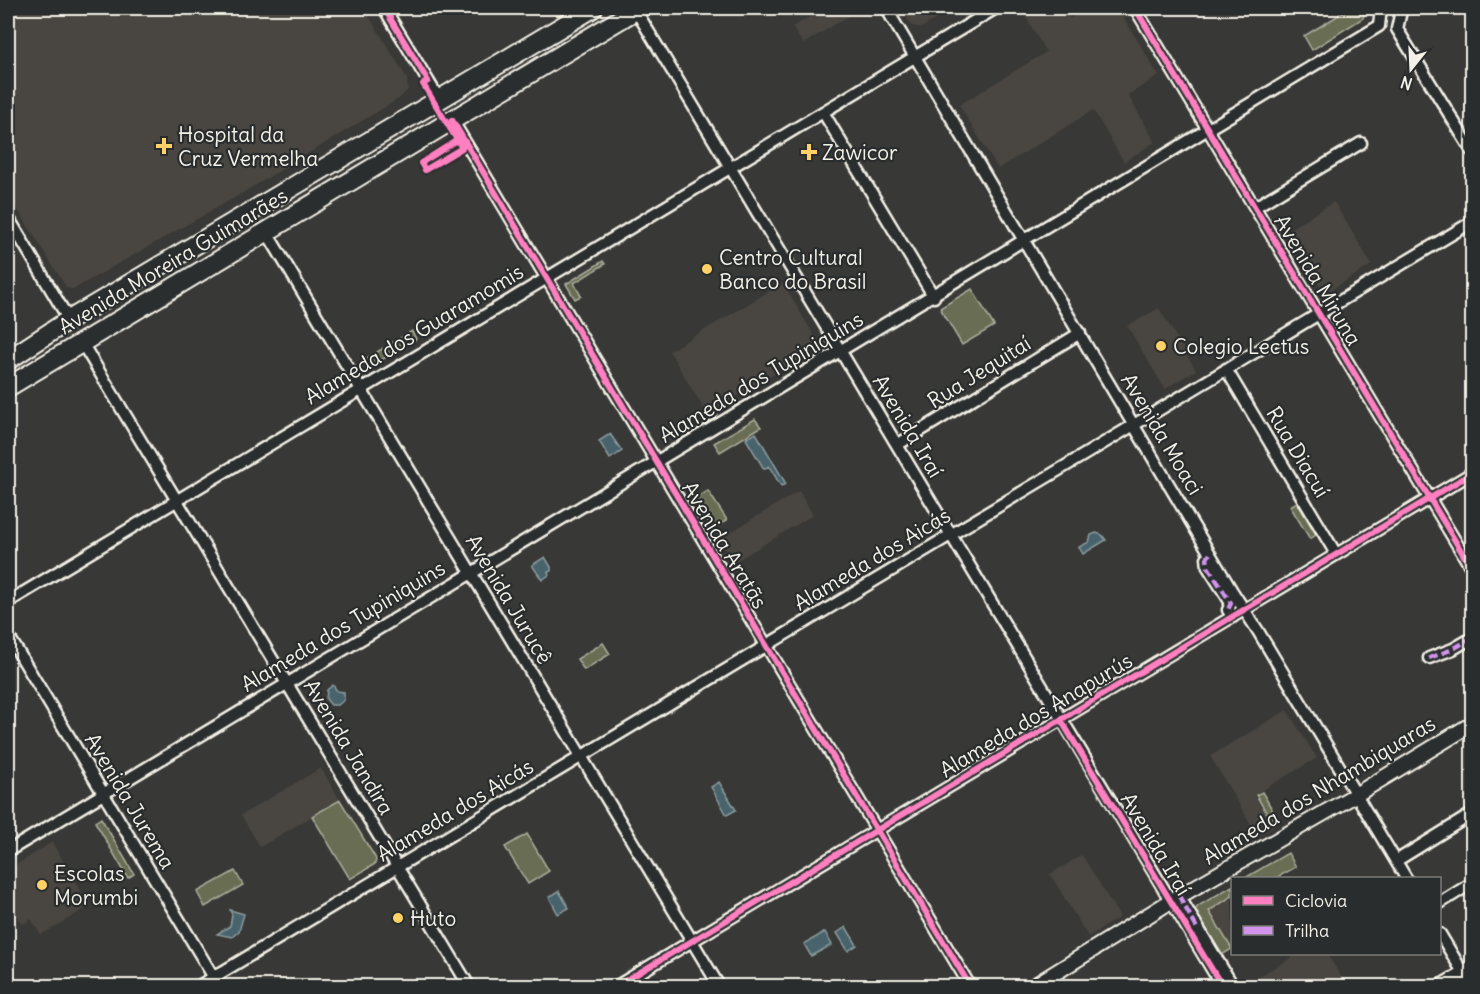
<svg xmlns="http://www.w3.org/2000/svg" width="1480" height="994" viewBox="0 0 1480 994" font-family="Delius,sans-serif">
<rect width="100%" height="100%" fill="#383836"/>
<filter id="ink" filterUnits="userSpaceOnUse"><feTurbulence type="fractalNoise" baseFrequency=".0167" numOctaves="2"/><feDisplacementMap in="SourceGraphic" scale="12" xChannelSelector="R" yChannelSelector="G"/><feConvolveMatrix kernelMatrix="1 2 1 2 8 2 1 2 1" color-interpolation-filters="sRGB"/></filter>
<g filter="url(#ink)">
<path fill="#494540" d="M8,8H364L407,78L408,90L400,98L241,194L74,289H70L66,287L8,194Z
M825,8H862L803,44L792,27Z
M901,8H955L921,28L912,26Z
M1023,8H1063L1070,18L1087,8H1118L1159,76L1128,95L1155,142L1124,162L1093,110L998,169L959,105L1046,52L1021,9Z
M1334,202L1372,265L1329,291L1321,288L1286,231Z
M783,283L818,342L815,350L707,414L669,351Z
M1159,308L1196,370L1165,389L1127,326Z
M799,491L813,515L733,563L719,539Z
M1287,710L1317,758L1254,795L1273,827L1258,836L1210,756Z
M321,768L340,800L260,847L241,815Z
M52,842L90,906L41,935L31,919L22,925L8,900V870Z
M1082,855L1120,917L1088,937L1050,874Z
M1232,886V948L1220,956L1195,910L1198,906Z
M1298,954H1334L1329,957L1347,986H1242Z"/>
<path fill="#676d53" stroke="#aeaf9e" stroke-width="1.5" d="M1348,8H1356L1358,9L1366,8L1363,18L1312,50L1304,36L1349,9Z
M603,261L605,264L574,283L581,296L575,299L566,284Z
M972,289L994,326L962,345L940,308Z
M412,331L416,339L370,367L366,366L362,361Z
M755,419L761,427L720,452L714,443Z
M708,491L727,520L713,529L695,499Z
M1297,502L1316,535L1310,539L1290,506Z
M603,643L610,654L584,670L577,659Z
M1262,792L1279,821L1273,824L1256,795Z
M340,800L376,859L375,864L350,879L312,816Z
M101,818L134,874L128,878L95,822Z
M527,834L549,871L528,884L505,847Z
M1288,853L1296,867L1276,878H1245Z
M235,871L243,885L205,907L197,892Z
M1232,886V896L1209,911L1232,949L1220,956L1196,915L1195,910L1198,906Z"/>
<path fill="#48646c" stroke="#8d9c9e" stroke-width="1.5" d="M756,433L786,484L781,486L769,466L764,469L746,439Z
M610,434L622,451L610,459L599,441Z
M1096,533L1102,535L1106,540L1083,554L1079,547L1089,542L1091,535Z
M545,557L551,567V571L548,572L549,575L542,580L532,565Z
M333,685L337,691L344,692V700L338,705H331L326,699L327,690Z
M719,782L736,810L727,815L711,787Z
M559,891L569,908L558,914L549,897Z
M230,910L244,914L239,931L232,937L217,934L230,926L232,915Z
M846,927L857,945L848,951L837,933Z
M825,932L832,945L811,956L804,944Z"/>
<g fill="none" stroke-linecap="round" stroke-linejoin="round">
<g stroke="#f4f1e8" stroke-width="15">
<path id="minor" d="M384,8L439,99
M886,8L1232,591L1258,631L1406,878
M1135,8L1472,569
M635,9L1222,986
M1401,11L1397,29L1472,151
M1379,26L1381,8
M823,112L934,297
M452,120L970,986
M1255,207L1361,143
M8,217L69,320
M266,231L719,986
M82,343L469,986
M1226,369L1336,554
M897,445L1080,333
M1210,554L1207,558L1208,567L1231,603L1228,610L1233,617
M8,602L996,8
M8,635L219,986
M1429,658L1453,649L1472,638
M8,851C465,576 924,304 1379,26
M1396,861L1472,814
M1179,896L1233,986
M1440,903L1472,883
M1440,934L1471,986
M199,986L1472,222
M617,986L1472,473"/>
</g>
<g stroke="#f4f1e8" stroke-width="18">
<path id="tertiary" d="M1034,986L1171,901L1357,794L1472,724"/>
</g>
<g stroke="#f4f1e8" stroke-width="21">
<path id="secondary" d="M1445,986L1472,970"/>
</g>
<g stroke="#f4f1e8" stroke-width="22">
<path id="trunk" d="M8,360L69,320L593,8
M8,387L639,8"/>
</g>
<use href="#minor" stroke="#2a2d2e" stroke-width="10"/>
<use href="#tertiary" stroke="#2a2d2e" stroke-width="14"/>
<use href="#secondary" stroke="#2a2d2e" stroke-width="16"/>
<use href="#trunk" stroke="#2a2d2e" stroke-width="18"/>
<path stroke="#d193ec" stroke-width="4.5" stroke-dasharray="9 4.5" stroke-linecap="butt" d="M1210,554L1207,558L1208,567L1231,603L1228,610L1233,617
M1429,658L1453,649L1472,638
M1179,896L1198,930"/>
<g stroke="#2a2d2e" stroke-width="10">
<path id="cycleway" d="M384,8L428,81L423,84L462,148L425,170L421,163L462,137
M1135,8L1472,569
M452,120L970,986
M1061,720L1222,986
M617,986L1472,473"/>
</g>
<use href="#cycleway" stroke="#ff80c0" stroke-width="6"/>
</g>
</g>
<g fill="#ffd166" stroke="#2a2d2e" stroke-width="2">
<path d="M161 137h6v6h6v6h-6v6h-6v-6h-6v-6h6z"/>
<path d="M806 143h6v6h6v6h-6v6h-6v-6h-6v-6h6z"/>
<circle cx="707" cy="269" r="6"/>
<circle cx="1161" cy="346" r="6"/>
<circle cx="42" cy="885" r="6"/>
<circle cx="398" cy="918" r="6"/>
</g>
<g text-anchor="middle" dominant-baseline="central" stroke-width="4.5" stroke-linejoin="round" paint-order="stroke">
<g font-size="21" fill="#f4f1e8" stroke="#2a2d2e" text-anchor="start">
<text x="178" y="134">Hospital da<tspan x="178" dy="24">Cruz Vermelha</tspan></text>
<text x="822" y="152">Zawicor</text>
<text x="719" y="257">Centro Cultural<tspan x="719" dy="24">Banco do Brasil</tspan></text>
<text x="1173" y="346">Colegio Lectus</text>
<text x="54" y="873">Escolas<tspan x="54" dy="24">Morumbi</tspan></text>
<text x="410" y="918">Huto</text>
</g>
<g font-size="21" fill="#f4f1e8" stroke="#2a2d2e">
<text transform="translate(173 261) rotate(-31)">Avenida Moreira Guimarães</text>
<text transform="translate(1318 280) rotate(59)">Avenida Miruna</text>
<text transform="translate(414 334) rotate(-31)">Alameda dos Guaramomis</text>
<text transform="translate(979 372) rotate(-32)">Rua Jequitaí</text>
<text transform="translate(761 377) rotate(-31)">Alameda dos Tupiniquins</text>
<text transform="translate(908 426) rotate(59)">Avenida Iraí</text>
<text transform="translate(1162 434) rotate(59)">Avenida Moaci</text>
<text transform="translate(1298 452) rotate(59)">Rua Diacuí</text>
<text transform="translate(725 545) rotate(59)">Avenida Aratãs</text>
<text transform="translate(872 559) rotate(-31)">Alameda dos Aicás</text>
<text transform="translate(509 599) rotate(59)">Avenida Jurucê</text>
<text transform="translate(343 626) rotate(-31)">Alameda dos Tupiniquins</text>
<text transform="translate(1036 715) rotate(-31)">Alameda dos Anapurús</text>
<text transform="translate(349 747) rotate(59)">Avenida Jandira</text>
<text transform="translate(1319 790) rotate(-31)">Alameda dos Nhambiquaras</text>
<text transform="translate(130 801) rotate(59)">Avenida Jurema</text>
<text transform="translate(455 810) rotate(-31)">Alameda dos Aicás</text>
<text transform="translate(1156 844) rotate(59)">Avenida Iraí</text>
</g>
</g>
<rect width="1480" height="994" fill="none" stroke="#2a2d2e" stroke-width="30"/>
<rect x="15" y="15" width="1450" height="964" fill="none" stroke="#f4f1e8" stroke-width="2" filter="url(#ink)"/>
<rect x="1231" y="877" width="210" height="78" fill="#2a2d2e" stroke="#7b7b78" stroke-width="1.5"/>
<rect x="1243" y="896" width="30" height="9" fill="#ff80c0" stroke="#7b7b78" stroke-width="1.5"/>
<text x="1285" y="907" font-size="18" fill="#f4f1e8">Ciclovia</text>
<rect x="1243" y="926" width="30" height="9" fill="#d193ec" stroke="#7b7b78" stroke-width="1.5"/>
<text x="1285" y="937" font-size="18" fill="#f4f1e8">Trilha</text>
<g transform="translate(1411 69) rotate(198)" stroke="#2a2d2e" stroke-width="4.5" paint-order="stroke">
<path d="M0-4.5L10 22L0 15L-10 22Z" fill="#f4f1e8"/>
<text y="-9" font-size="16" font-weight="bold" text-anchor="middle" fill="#f4f1e8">N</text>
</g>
</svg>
